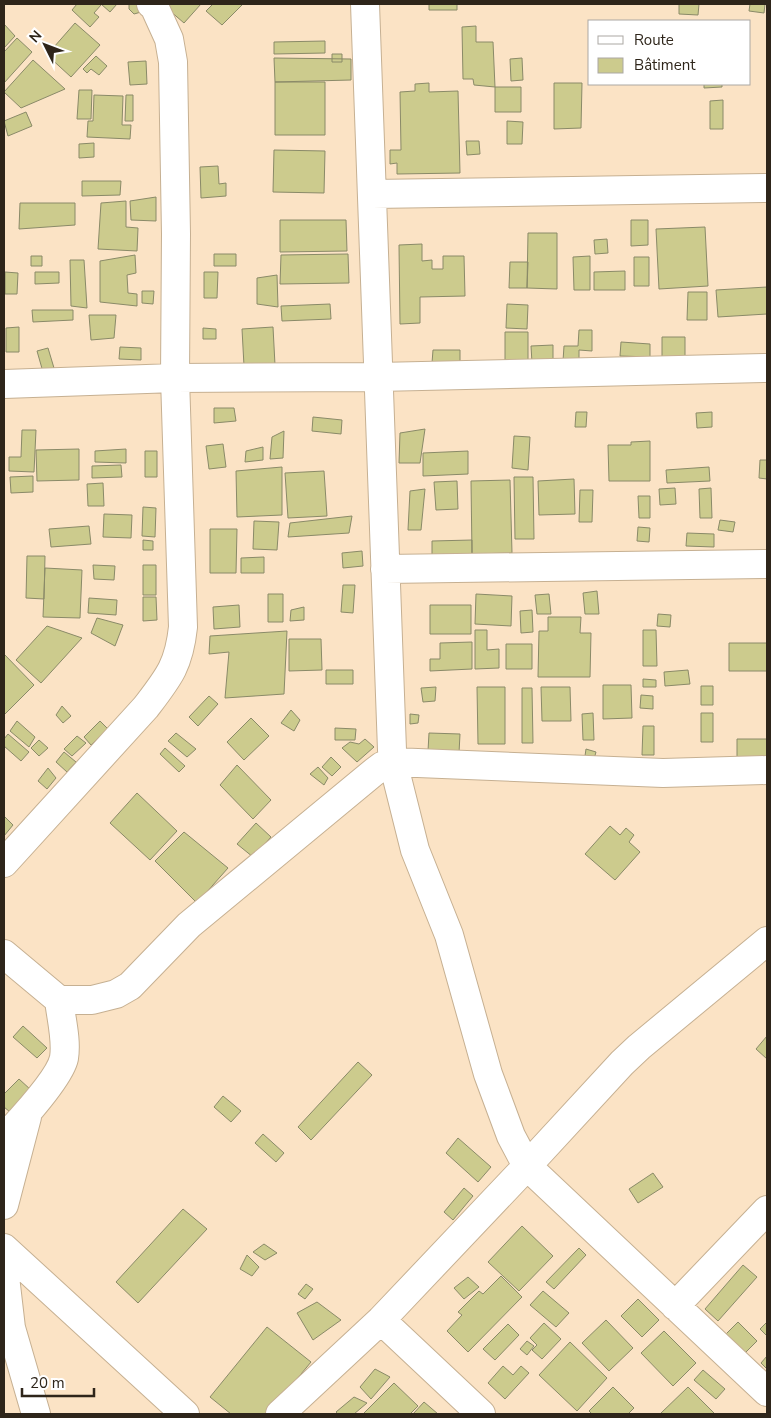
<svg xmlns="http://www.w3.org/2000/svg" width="771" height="1418" viewBox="0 0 771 1418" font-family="'Nunito Sans',sans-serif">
<rect width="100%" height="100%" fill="#fbe3c5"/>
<path fill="#cccb8d" stroke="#8a8a68" d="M77,4H99L101,5L94,13L99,17L90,27L72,10Z
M101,4H117L110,12Z
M129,4H143L141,12L134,14L129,9Z
M162,4H201L184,23Z
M213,4H243L222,25L206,11Z
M429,4H457V10H429Z
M679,4H699L698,15L679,14Z
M750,4H765L764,13L749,11Z
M75,23L100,45L71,77L47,55Z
M4,24L15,36L4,48Z
M476,26V42H493L495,87L474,85L473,79H463L462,27Z
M17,38L32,52L4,83V52Z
M325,41V53L274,54V42Z
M332,54H342V62H332Z
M96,56L107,66L99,75L91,69L87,73L83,69Z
M274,58L351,59V80L275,82Z
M522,58L523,80L511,81L510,59Z
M33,60L65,89L21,108L4,92Z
M146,61L147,84L130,85L128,62Z
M275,82H325V135H275Z
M429,83V92L458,91L460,173L397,174V163L390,164V150H401L400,92L415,91V84Z
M554,83H582L581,128L554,129Z
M704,84H722V87L704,88Z
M495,87H521V112H495Z
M79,90H92L91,119H77Z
M94,95L123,96L122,125H131L130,139L87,137L88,121H93Z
M126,95H133V121H125Z
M723,100V129H710V101Z
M26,112L32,126L8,136L4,121Z
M507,121L523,122L522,144H507Z
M466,141H479L480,154L467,155Z
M94,143V157L79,158V144Z
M274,150L325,151L324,193L273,192Z
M218,166L219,184L226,183V196L201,198L200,167Z
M82,181H121L120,195L82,196Z
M156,197V221L131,220L130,201Z
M126,201V227L138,228L137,251L98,249L101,203Z
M20,203H75V225L19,229Z
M280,220H346L347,251L280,252Z
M631,220H648V245L631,246Z
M705,227L708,286L659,289L656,229Z
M528,233H557V289L527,288Z
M607,239L608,253L595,254L594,240Z
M422,244V261L432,260V269H443V256H464L465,296L420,297V323L400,324L399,245Z
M214,254H236V266H214Z
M348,254L349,283L280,284L281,255Z
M135,255L136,273L127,275L128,293L137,294V306L100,302V261Z
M31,256H42V266H31Z
M590,256V290H574L573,257Z
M634,257H649V286H634Z
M70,260H84L87,308L71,306Z
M510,262H528L527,288H509Z
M625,271V290H594V272Z
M5,272L18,273L17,294H5Z
M35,272H59V283L35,284Z
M204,272H218L217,298H204Z
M277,275L278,307L257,304V278Z
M767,287V314L718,317L716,290Z
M142,291H154L153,304L142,303Z
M688,292H707V320H687Z
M330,304L331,319L282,321L281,306Z
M507,304L528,305L527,329L506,328Z
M32,310H73V320L33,322Z
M89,315H116L114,338L91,340Z
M19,327V352H6V328Z
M273,327L275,365L244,366L242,329Z
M203,328L216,329V339H203Z
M579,330H592V351L579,350V361H563L564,346H578Z
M505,332H528V360H505Z
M662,337H685V358L662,359Z
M621,342L650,344V357L620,356Z
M553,345V362L532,363L531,346Z
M120,347L141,348V360L119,359Z
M48,348L54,368L43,372L37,351Z
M433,350H460V363H432Z
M214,408H234L236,421L214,423Z
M576,412H587L586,427H575Z
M712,412V427L697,428L696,413Z
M313,417L342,420L341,434L312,431Z
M425,429L420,463H399L400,433Z
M22,430H36L34,472L9,471V457H21Z
M284,431L283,458L270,459L272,437Z
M514,436L530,437L528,470L512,468Z
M650,441V481H609L608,445H631V442Z
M223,444L226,467L209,469L206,446Z
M263,447V460L245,462L246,451Z
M79,449V480L37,481L36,450Z
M126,449V463L95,462V451Z
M145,451H157V477H145Z
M468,451V474L423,476V453Z
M760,460H767V479L759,478Z
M121,465L122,477L92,478V466Z
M282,467V515L237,517L236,471Z
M709,467L710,481L667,483L666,470Z
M324,471L327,516L288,518L285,473Z
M33,476V492L11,493L10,477Z
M514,477H533L534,539H515Z
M574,479L575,514L539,515L538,481Z
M510,480L512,553L472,554L471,481Z
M457,481L458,509L436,510L434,482Z
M103,483L104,506H88L87,484Z
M675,488L676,504L660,505L659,489Z
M711,488L712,518H700L699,489Z
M425,489L421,530H408L410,491Z
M580,490H593L592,522H579Z
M638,496H650V518H639Z
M143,507L156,508L155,537L142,536Z
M104,514L132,515L131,538L103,537Z
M352,516L349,533L288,537L290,523Z
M720,520L735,522L733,532L718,530Z
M254,521L279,522L277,550L253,549Z
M89,526L91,544L51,547L49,529Z
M638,527L650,528L649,542L637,541Z
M210,529H237L236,573H210Z
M687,533L714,534V547L686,546Z
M143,540L153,541V550H143Z
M472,540V554L432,555V541Z
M362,551L363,566L343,568L342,553Z
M27,556H45L44,599L26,598Z
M264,557V573H241V558Z
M93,565L115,566L114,580L94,579Z
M143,565H156V595H143Z
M45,568L82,570L80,618L43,617Z
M343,585H355L353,613L341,612Z
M597,591L599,614H585L583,593Z
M268,594H283V622H268Z
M476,594L512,596L511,626L475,624Z
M549,594L551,614H537L535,595Z
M143,597H156L157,620L143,621Z
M89,598L117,600L116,615L88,613Z
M239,605L240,627L214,629L213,607Z
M430,605H471V634H430Z
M304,607V620L290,621L291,610Z
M532,610L533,632L521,633L520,611Z
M658,614L671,615L670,627L657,626Z
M548,617H581L580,633H591L590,677H538L539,631H548Z
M97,618L123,625L115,646L91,633Z
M47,626L82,638L41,683L16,660Z
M475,630H487V650L499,649V668L475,669Z
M643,630H656L657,666H643Z
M287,631L284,694L225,698L229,652L209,654L210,636Z
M289,639H321L322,670L289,671Z
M472,642V669L430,671V659H440V643Z
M729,643H767V671H729Z
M506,644H532V669H506Z
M4,654L34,685L4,715Z
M326,670H353V684H326Z
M688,670L690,684L665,686L664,672Z
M643,679L656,680V687H643Z
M603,685H631L632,718L603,719Z
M701,686H713V705H701Z
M436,687L435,701L423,702L421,688Z
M477,687H505V744H478Z
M541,687H570L571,721H542Z
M522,688H532L533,743H522Z
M641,695L653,696V709L640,708Z
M209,696L218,704L198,726L189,717Z
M62,706L71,716L63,723L56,715Z
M291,710L300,720L294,731L281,723Z
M593,713L594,740H583L582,714Z
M701,713H713V742H701Z
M410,714L419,715L418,723L410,724Z
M251,718L269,736L244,760L227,742Z
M17,721L35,737L29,747L10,731Z
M100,721L108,729L91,745L84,737Z
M643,726H654V755H642Z
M335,728L356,729L355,740H335Z
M176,733L196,749L187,757L168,741Z
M429,733L460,734L459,753L428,751Z
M8,734L29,752L21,761L4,746V739Z
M77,736L86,743L72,756L64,749Z
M365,739L374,747L357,762L342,748L350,742L359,744Z
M737,739H767V759H737Z
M39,740L48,748L39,756L31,748Z
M165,748L185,766L179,772L160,754Z
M586,749L596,752L594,759L585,756Z
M64,752L76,762L67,772L56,762Z
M331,757L341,767L332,776L322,767Z
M237,765L271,800L253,819L220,785Z
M318,767L328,778L324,785L310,774Z
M48,768L56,778L47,789L38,781Z
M137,793L177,831L150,860L110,823Z
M4,816L13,825L4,836Z
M256,823L271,837L253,857L237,844Z
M610,826L620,835L626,828L634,835L629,842L640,852L615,880L585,854Z
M184,832L228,868L197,903L155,861Z
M23,1026L47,1048L37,1058L13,1037Z
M767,1036V1059L756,1049Z
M358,1062L372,1075L311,1140L298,1127Z
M19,1079L31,1090L10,1112L4,1107V1094Z
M223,1096L241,1111L231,1122L214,1107Z
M263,1134L284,1153L276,1162L255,1143Z
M458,1138L491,1167L478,1182L446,1153Z
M653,1173L663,1187L638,1203L629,1189Z
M464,1188L473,1196L453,1220L444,1212Z
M183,1209L207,1229L138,1303L116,1282Z
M522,1226L553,1256L519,1291L488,1262Z
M264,1244L277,1253L265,1260L253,1252Z
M579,1248L586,1255L554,1289L546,1282Z
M247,1255L259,1267L252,1276L240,1269Z
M743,1265L757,1277L718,1321L705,1309Z
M501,1276L522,1297L468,1352L447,1331L462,1315L458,1312L479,1291L483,1294Z
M468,1277L479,1287L464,1299L454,1288Z
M306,1284L313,1289L305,1299L298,1294Z
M543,1291L569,1313L556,1327L530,1305Z
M638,1299L659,1320L642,1337L621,1316Z
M317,1302L341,1320L313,1340L297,1313Z
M606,1320L633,1348L609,1371L582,1343Z
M738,1322L757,1341L745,1353L725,1335Z
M767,1322V1336L760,1329Z
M544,1323L561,1339L542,1359L532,1350L537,1345L530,1338Z
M508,1324L519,1335L495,1360L483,1349Z
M267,1327L311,1362L268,1414H231L210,1397Z
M664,1331L696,1363L673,1386L641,1353Z
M527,1341L534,1346L527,1355L520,1349Z
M570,1342L607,1378L577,1411L539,1375Z
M767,1356V1369L761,1363Z
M503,1366L513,1375L521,1366L529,1373L505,1399L488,1383Z
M375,1369L390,1377L371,1399L360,1387Z
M703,1370L725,1389L716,1399L694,1380Z
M394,1383L418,1406L410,1414H363Z
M613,1387L634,1408L628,1414H592L589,1411Z
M688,1387L715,1414H660Z
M354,1397L367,1403L354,1414H338L336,1412Z
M424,1402L438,1414H413Z"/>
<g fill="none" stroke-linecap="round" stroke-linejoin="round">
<g stroke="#c6b092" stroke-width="30">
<path id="minor" d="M365,4L392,750L393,762L415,850L449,935L488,1074L511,1136L527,1166L767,1392
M372,194L767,188
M4,384L175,378L378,377L767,368
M385,569L767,564
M4,863L146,707C169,677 179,665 183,627L175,378L176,234L173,62L169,39L154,6L151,4
M4,954L59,1000H92L116,994L130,986L189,925L374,772L382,766L393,762L663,773L767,770
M4,1138C19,1122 60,1078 64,1058C67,1040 61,1018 59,1000
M4,1205L27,1117
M4,1248L185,1414
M4,1268L11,1328L36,1414
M675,1306L767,1210
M381,1320L481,1414
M280,1414L381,1320L527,1166L622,1063L639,1047L767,941"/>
</g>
<use href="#minor" stroke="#fff" stroke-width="28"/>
</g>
<rect width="771" height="1418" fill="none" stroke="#2e251a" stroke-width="10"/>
<rect x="588" y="20" width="162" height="65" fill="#ffffff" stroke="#aba8a3"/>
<rect x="598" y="36" width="25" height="8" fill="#ffffff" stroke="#aba8a3"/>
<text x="634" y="45" font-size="15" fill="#2e251a">Route</text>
<rect x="598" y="58" width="25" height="15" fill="#cccb8d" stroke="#aba8a3"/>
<text x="634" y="70" font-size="15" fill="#2e251a">Bâtiment</text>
<g transform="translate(45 45) rotate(312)" stroke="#ffffff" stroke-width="4" paint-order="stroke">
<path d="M0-4L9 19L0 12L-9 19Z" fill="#2e251a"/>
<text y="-8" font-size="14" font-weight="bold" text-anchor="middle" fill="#2e251a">N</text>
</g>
<path d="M22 1388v8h72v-8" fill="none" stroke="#2e251a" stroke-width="2.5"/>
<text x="30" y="1388" font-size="15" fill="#2e251a" stroke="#ffffff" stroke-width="4" paint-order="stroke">20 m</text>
</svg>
